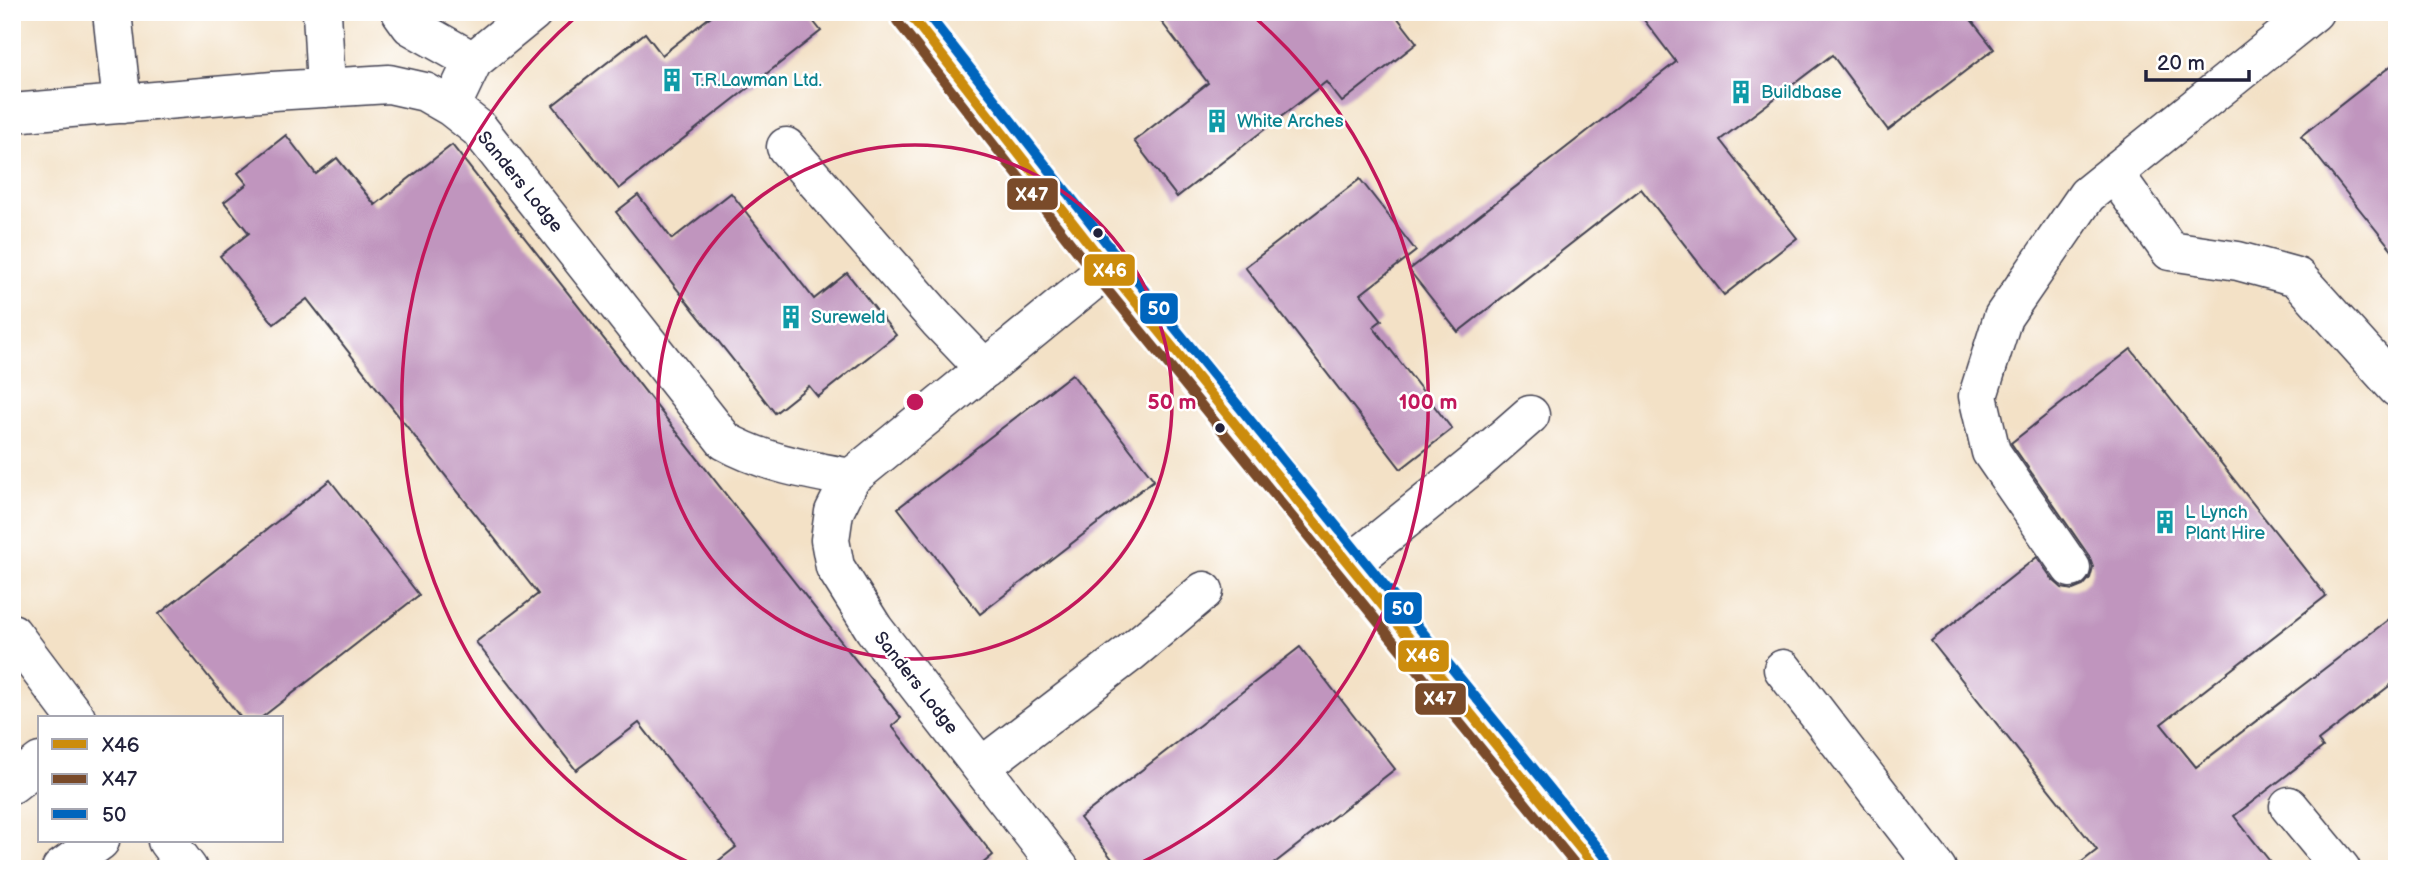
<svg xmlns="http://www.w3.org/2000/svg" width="2409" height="881" viewBox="0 0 2409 881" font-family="'Balsamiq Sans',sans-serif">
<rect width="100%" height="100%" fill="#fff"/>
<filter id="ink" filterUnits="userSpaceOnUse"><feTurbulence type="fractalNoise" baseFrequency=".0143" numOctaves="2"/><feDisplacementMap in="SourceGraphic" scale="14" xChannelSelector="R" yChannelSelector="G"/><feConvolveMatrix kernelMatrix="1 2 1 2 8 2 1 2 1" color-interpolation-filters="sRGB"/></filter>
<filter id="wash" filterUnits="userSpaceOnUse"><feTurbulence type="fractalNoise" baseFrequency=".00686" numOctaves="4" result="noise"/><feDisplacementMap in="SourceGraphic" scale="28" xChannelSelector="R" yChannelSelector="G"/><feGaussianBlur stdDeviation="1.57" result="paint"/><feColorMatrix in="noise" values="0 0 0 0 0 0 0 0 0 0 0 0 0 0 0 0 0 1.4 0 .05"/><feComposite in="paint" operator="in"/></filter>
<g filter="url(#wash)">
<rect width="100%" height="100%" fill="#f3e1c6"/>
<g id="blocks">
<path fill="#c095be" d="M716,12H806L821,31L619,189L553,105L645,33L662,55Z
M1154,12H1393L1417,43L1342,102L1326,82L1177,197L1134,141L1208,83Z
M1638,12H1965L1994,49L1888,130L1832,55L1720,140L1797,238L1724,295L1641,189L1458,332L1409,270L1676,62Z
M2397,61V256L2301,136Z
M286,135L316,174L337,158L375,205L452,145L901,718L892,726L993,855L976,869H708L736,847L639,723L576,770L476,642L538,594L307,299L274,324L220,256L249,233L224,202L247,184L238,173Z
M1360,179L1416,251L1361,294L1382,320L1373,327L1452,429L1401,469L1245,267Z
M731,193L814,299L847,273L896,335L818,397L809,386L775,413L616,212L638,195L672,239Z
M2131,349L2326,596L2161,724L2196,767L2397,613V680L2318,741L2323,747L2234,816L2276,869H2073L2097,850L1931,641L2037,557L2053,580L2062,588L2073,590L2083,586L2090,578L2093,567L2089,556L2011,443Z
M1072,374L1154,480L980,614L898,508Z
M330,480L419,595L261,718H241L159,614Z
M1300,647L1395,769L1267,869H1120L1080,818Z"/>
</g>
</g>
<g filter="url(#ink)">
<use href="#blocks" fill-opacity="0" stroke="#413f50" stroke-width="2"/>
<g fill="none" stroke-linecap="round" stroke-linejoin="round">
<g stroke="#413f50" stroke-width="41">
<path id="minor" d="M112,12L122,104
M322,12L326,88
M401,12L411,26L473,61
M451,107L473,61L533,12
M12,113L273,91L389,84L425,92L451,107L479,129L725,441C764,463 808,470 851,478
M786,147L938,320L985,369
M2114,173L2170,251L2238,261L2297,277L2397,388
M1349,565L1473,465L1530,415
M2071,568L1991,452L1978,396L2003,317L2087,195L2314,12
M12,633L76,718
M1783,669L1937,869
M981,767L1130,653L1204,591
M12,784L40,762
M2289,806L2341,869
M167,841L188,869
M61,869L100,841
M1060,869L874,629L835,567L830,540L834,512L851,478L1108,268"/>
</g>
<g stroke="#413f50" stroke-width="41">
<path id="major" d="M908,12L1108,268L1597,869"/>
</g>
<use href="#minor" stroke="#fff" stroke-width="38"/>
<use href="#major" stroke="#ffbb71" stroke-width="38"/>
<g stroke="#fff" stroke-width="16">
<path id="bus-1" d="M908,12L1108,268L1597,869"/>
</g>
<g stroke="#fff" stroke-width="16">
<path id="bus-2" d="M897,21L1097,277L1579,869"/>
</g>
<g stroke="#fff" stroke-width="16">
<path id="bus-3" d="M926,12L1119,259L1608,860"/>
</g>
<use href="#bus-1" stroke="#cc8c0c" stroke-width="10"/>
<use href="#bus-2" stroke="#7a4b2a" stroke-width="10"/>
<use href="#bus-3" stroke="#0065bd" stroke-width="10"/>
</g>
</g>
<g fill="none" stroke="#c2185b" stroke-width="3.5">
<circle cx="915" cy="402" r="257"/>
<path d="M698 867A513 513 0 0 1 578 15M1252 15A513 513 0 0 1 1132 867"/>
</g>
<defs>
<g id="building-bare" transform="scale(1.89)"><path d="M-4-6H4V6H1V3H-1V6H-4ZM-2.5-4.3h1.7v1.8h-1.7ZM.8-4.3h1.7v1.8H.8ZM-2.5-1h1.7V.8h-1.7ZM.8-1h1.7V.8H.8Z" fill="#0f9aa8" stroke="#fff" stroke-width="2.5" paint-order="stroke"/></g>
</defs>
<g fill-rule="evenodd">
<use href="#building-bare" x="672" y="80"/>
<use href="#building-bare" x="1741" y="92"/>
<use href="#building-bare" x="1217" y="121"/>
<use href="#building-bare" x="791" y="317"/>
<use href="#building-bare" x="2165" y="522"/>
</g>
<g fill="#22223b" stroke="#fff" stroke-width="2.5">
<circle cx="1098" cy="233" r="6"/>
<circle cx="1220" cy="428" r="6"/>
</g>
<g text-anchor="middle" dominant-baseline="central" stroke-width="5" stroke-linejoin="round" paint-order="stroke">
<g font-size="18" fill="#0d838f" stroke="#fff" text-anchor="start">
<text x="692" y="80">T.R.Lawman Ltd.</text>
<text x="1761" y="92">Buildbase</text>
<text x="1237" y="121">White Arches</text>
<text x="811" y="317">Sureweld</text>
<text x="2185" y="512">L Lynch<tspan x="2185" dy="21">Plant Hire</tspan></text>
</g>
<g font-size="18" fill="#22223b" stroke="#fff">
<text transform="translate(520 182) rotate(51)">Sanders Lodge</text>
<text transform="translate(916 683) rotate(52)">Sanders Lodge</text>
</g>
</g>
<circle cx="915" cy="402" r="10" fill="#c2185b" stroke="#fff" stroke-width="3.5"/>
<g font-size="21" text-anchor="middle" font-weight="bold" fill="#c2185b" stroke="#fff" stroke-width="5" stroke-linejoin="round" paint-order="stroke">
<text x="1172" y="409">50 m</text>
<text x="1428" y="409">100 m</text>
</g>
<g stroke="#fff" stroke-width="2.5">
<rect x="1006" y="177" width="53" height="34" rx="7" fill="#7a4b2a"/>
<rect x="1083" y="253" width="53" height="34" rx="7" fill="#cc8c0c"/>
<rect x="1139" y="292" width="40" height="33" rx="7" fill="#0065bd"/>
<rect x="1383" y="591" width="40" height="34" rx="7" fill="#0065bd"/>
<rect x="1397" y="639" width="53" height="34" rx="7" fill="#cc8c0c"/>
<rect x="1414" y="682" width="53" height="34" rx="7" fill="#7a4b2a"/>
</g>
<g font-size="19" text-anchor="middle" font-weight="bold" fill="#fff">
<text x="1032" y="201">X47</text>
<text x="1110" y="277">X46</text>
<text x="1159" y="315">50</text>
<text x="1403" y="615">50</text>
<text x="1423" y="662">X46</text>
<text x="1440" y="705">X47</text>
</g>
<rect width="2409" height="881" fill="none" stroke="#fff" stroke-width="42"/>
<rect x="38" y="716" width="245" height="126" fill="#ffffff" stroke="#a7a7b1" stroke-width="2"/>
<rect x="52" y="739" width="35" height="10" fill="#cc8c0c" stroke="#a7a7b1" stroke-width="2"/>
<text x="102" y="752" font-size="21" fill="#22223b">X46</text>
<rect x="52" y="774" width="35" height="10" fill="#7a4b2a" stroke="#a7a7b1" stroke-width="2"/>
<text x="102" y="786" font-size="21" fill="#22223b">X47</text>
<rect x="52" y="809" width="35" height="10" fill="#0065bd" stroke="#a7a7b1" stroke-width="2"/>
<text x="102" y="822" font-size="21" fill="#22223b">50</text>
<path d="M2146 70v10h103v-10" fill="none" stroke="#22223b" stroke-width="3.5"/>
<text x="2157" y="70" font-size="21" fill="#22223b" stroke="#ffffff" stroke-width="5" paint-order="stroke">20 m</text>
</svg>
